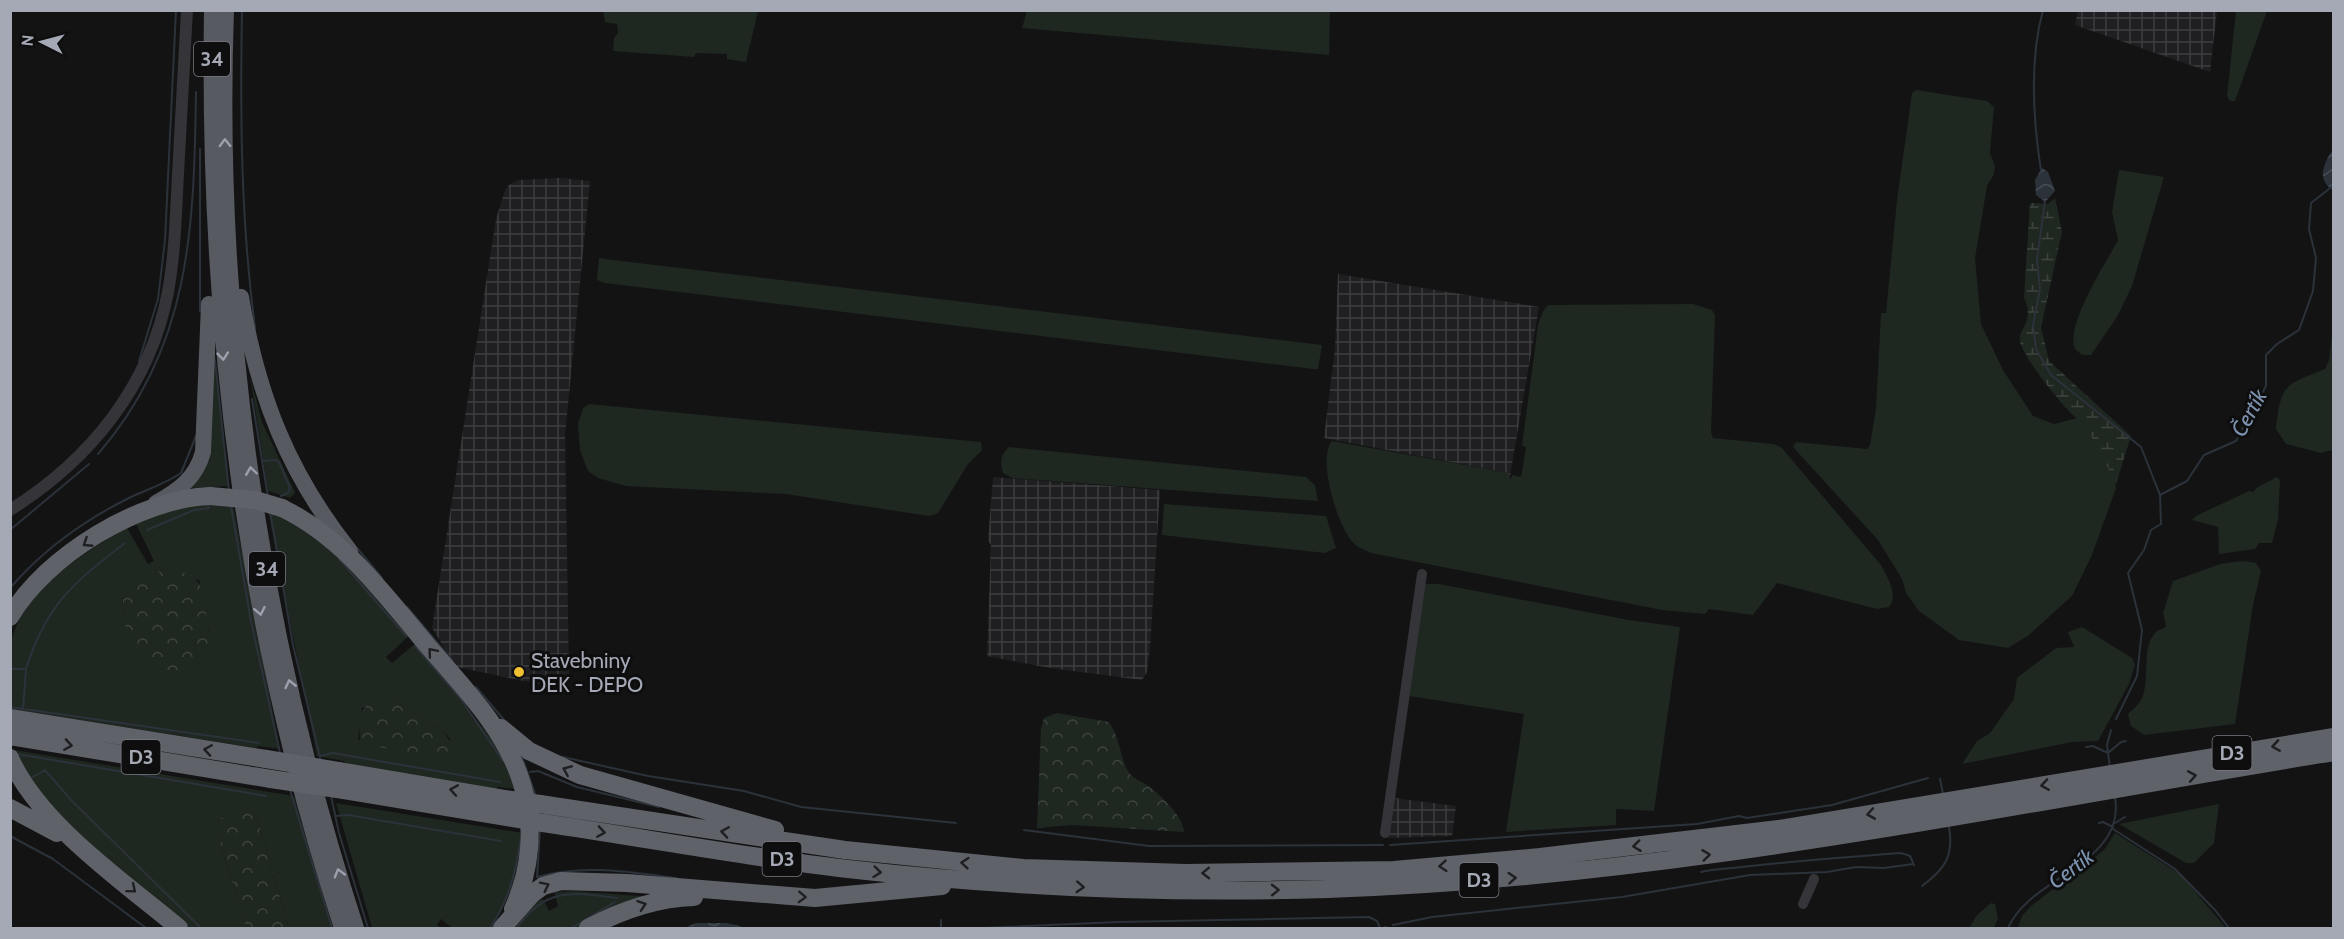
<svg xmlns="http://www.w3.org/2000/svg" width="2344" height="939" viewBox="0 0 2344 939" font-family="Cabin,sans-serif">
<defs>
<pattern id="industrial-grid" width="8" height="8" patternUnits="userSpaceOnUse" patternTransform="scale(1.5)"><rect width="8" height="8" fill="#1f1f21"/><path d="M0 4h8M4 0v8" fill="none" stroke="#3d3d3f"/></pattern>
<pattern id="forest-crowns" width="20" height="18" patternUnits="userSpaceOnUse" patternTransform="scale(1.5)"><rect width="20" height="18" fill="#1f2721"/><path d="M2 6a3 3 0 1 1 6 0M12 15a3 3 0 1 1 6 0" fill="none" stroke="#3d443f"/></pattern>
<pattern id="wetland-marsh" width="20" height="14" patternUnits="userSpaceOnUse" patternTransform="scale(1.5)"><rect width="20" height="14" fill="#1f2721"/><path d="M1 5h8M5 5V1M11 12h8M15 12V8" fill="none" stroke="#3d443f"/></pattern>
<pattern id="water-waves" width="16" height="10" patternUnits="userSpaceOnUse" patternTransform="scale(1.5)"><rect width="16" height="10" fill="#2b323a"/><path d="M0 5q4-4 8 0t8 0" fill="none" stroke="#474d54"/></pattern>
</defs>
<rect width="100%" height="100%" fill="#131314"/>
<path fill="url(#industrial-grid)" d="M2078,10L2217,11L2210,72L2075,25Z
M560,178L590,181L565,435L569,674L558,688L456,667L432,628L496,219L505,190L509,185L518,180Z
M1338,274L1539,307L1510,476L1504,472L1324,438L1335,348Z
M993,477L1160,490L1150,648L1147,672L1142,680L1050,668L987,656L991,545L988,541Z
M1394,798L1456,806L1452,836L1388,838Z"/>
<path fill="#1f2721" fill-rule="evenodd" d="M603,11V10L758,11L746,62L727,59V54L696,53L694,57L613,51L614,38L618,33L617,24L605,22Z
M1027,11H1330L1329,55L1022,28Z
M2236,11H2267L2235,101H2230L2227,96Z
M1916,90L1987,101L1994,107L1990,153L1995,166L1994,174L1987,186L1975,258L1981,324L2003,370L2033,416L2054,424L2078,418L2086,422L2114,474L2116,488L2092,555L2072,596L2029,635L2008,648L1959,640L1919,611L1906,593L1902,579L1878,540L1793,447L1796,442L1867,449L1870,445L1876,409L1881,313H1886L1897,200L1912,93Z
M2119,170L2164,177L2132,286L2117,317L2091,355H2082L2075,349C2065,325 2106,263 2118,240L2112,212Z
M599,258L613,260L1322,345L1318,369H1313L605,283L597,280Z
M1693,304L1712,310L1715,315L1711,432L1713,438L1773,444L1781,447L1881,565C1887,577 1899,595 1889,607L1877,609L1777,583L1753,615L1709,609L1705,614L1662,610L1371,553C1363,549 1356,547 1351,540C1337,524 1317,458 1332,441L1504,472L1508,473L1511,479L1512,475L1521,477L1526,447L1522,446L1538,325L1543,311L1548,305Z
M2333,328V450L2321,453L2286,444L2276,429C2281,382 2286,385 2325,369L2329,360Z
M214,344L229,486L192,488Z
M250,375L262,422L294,490L295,493L290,498L268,491Z
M589,404L981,442L982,450L968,464L938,513L929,516L786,494L626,486L598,478L588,471L580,450L578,424L583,408Z
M1009,447L1306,477L1315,485L1318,501L1012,478L1003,473C1000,462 1000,455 1009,447Z
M2277,477L2280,480L2278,519L2272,543H2259L2255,549L2219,554L2218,527L2192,520L2196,516L2249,491L2253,492L2258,487Z
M232,500L280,749L258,746L256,748L11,709C11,688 6,663 11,643C23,590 83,553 127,528L148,564L154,561L136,524L162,508ZM163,569L199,580L209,633L130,646L122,601L124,597Z
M1164,504L1326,516L1336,548L1325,553L1162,535Z
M268,510C329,528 370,589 410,635L386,657L392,663L417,642L496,745L516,789L498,787L496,790L346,765L344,761L317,756ZM393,700L443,731L451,740H358L362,708Z
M2243,561L2256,563L2261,571L2253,605L2235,724L2144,735L2131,726L2128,714C2134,708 2141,703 2143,695C2150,677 2141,649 2155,633C2158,629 2163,630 2166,626L2163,613L2173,581L2220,564Z
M1425,584H1439L1629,620L1680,627L1654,811L1616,809V825L1506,832L1524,714L1409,696Z
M2082,627L2132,658L2135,665L2129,684L2098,741L2072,742L1962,764L1977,741L1990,733L2014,699L2017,678L2056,648L2074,647L2068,632Z
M14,750L294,796L332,928H289L256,815L252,812H228L215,824L246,928H190L61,822L18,760Z
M336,803L523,833L513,886L492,928H452L441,919L437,925L441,928H372Z
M2219,804L2214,843L2194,863H2186L2119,824Z
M2115,833L2180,874L2226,928H2018L2022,916L2031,906L2104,850Z
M574,891L652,897L599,916L578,928H513L538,900L543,899L549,911L558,906L554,892Z
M1991,903L1995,904L1998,918L1994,928H1969L1977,915Z"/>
<path fill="url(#forest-crowns)" d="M163,569C190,572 200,574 204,601C206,615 211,632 207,646C195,681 145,675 130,646C126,639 126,627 125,619C124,611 121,604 124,596Z
M373,698L393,700L443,731L453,746L452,759L360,744L359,715Z
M1057,713L1109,722C1121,739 1120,761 1130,774C1135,780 1144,782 1150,787C1162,797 1183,816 1184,832L1072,825L1037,828L1041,728L1044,718Z
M228,812H252L256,815L289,928H246L215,824Z"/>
<path fill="url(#wetland-marsh)" d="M2055,198L2062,232L2041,327L2049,361L2131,436L2116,484C2106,465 2097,444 2085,426C2080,420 2073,416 2068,410C2055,396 2025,359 2020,342C2017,329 2036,322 2024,298L2030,203L2048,204Z"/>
<path fill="url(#water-waves)" d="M2333,149V190C2315,179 2325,162 2333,149Z
M2042,168L2048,172L2055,191L2045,202L2036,195L2035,180Z
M697,923H727L747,928H684Z"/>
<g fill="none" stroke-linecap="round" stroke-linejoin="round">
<path stroke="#2b323a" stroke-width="2" d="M242,10C240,117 241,222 255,328
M10,11L11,10
M200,149V311
M2041,171C2033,119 2029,61 2043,10
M2045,201L2037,260L2040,289L2033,325L2036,349L2051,375L2141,447L2160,495
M215,360L229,491
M139,361L158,299L165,240L176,10
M252,399L268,497
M98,454C191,347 194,227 196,92
M262,461L275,460L279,462L290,488L288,493L281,496
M231,506L251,621L280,753
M270,511L293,645L321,761
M10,530L89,464
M147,530L194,510L209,508L208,504
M357,548L382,578
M339,559L406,636
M10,588C43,550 86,519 131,497C148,489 165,484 181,473L196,436
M407,607L452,660
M415,646L460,698L503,761
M10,669H26L23,709
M26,669C46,605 73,583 125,543
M476,687L505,721
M10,707L259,743
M2116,719L2137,676L2142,630L2128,573L2144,550L2151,530L2161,524L2160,495L2187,481L2204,455L2236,441L2266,386V355L2277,344L2299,330L2313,291L2316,258L2309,229L2311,203L2334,185
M2086,747L2093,746L2108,753L2121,742L2126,741
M17,754L266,796
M320,756L333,753L500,782
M522,757L536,796
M563,757L648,776L744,791L801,807L956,823
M2110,768L2107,745L2111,730
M530,772L538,771L577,787L659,807
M29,779L45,770L72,801L201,928
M1940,779L1943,794
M290,790L332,928
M331,796L339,833L368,928
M335,816L348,815L501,841
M2099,823L2103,822L2113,827
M2115,823L2125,817
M540,829L537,877C584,864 629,872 676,878
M2113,829L2175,869L2215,910L2229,928
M1024,830L1149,846L1383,845
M10,836L53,859L146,928
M1390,845L1697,824L1739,816L1747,818L1832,805L1928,778
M1701,872C1715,868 1728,869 1742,867C1795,861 1847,857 1901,853L1910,856L1914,865
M1922,886C1945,869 1954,856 1949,827
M1393,925L1432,917L1622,897L1750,875L1827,872L1856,867L1884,868L1913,864
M490,928C508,902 516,873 520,842
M517,928C545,887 572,892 617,898
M571,928L615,902
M941,928V920
M983,928L1118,922L1369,917L1377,921L1380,928
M1383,928L1386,927
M2008,928C2030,876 2126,865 2115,797"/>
<path stroke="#343439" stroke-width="10" d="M1385,833L1422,574
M1803,904L1814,879"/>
<path stroke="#343439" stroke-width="12" d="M10,510C90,460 150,386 168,292C175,253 176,213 178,174C181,120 184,65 187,10"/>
<path stroke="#585a61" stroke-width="16" d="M212,10C207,327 244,626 342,928
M226,10C215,320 260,634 356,928
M241,297C258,396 288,473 350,551
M156,503C179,490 196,478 203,452L209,304"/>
<path stroke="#60626a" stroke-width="18" d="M282,508C344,538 384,594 427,645C463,687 506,730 522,784C535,825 531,870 513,909
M10,617C45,556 141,498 210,496
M10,718L266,759
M501,728L529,751L580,775L775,830
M10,736L271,779
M10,758C39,824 124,882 179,928
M338,771L511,800
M344,790L513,818
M540,804L845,850L1023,868L1186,873L1394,870L1540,857L1786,828L2334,737
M10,808L57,833
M543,823C645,838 746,857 848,869C1007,887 1168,894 1328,889C1667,878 2000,806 2334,752
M502,928L532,894L543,886L561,881L627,883L815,898L942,886
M588,928C622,910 656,898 694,897"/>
<path stroke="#60626a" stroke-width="18" d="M210,496L255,500L282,508
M266,759L338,771
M271,779L344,790
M511,800L540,804
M513,818L543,823"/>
</g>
<defs><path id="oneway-chevron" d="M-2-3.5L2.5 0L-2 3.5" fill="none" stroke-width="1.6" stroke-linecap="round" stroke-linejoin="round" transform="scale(1.5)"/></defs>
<g stroke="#9da0ad">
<use href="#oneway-chevron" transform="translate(225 143) rotate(-91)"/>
<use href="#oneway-chevron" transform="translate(223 356) rotate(84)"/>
<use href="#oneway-chevron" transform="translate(251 471) rotate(-98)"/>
<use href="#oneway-chevron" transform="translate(260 611) rotate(79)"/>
<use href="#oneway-chevron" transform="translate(290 684) rotate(-103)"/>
<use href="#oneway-chevron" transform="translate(339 873) rotate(-106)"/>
</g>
<g stroke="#1e1f21">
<use href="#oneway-chevron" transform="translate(87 543) rotate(147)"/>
<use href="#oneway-chevron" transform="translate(432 652) rotate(-130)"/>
<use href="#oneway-chevron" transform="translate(68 745) rotate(9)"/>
<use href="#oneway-chevron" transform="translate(2276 746) rotate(171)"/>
<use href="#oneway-chevron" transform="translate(208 750) rotate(-171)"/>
<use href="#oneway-chevron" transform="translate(567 770) rotate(-157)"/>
<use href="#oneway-chevron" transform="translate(2192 776) rotate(-10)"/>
<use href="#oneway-chevron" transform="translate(2045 785) rotate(171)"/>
<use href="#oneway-chevron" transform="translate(454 790) rotate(-170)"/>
<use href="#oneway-chevron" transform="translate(1871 814) rotate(170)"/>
<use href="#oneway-chevron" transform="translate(601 832) rotate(9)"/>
<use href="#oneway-chevron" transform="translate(725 832) rotate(-171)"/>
<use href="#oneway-chevron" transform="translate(1637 846) rotate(173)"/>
<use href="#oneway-chevron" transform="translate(1706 855) rotate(-7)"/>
<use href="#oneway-chevron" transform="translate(965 863) rotate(-175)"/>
<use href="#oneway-chevron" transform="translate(1443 866) rotate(175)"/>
<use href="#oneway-chevron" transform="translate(877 872) rotate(6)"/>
<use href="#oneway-chevron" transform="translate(1206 873) rotate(179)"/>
<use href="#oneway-chevron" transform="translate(1512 878) rotate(-4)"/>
<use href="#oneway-chevron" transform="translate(545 886) rotate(-26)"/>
<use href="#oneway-chevron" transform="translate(1080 887) rotate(3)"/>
<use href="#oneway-chevron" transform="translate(132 889) rotate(40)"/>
<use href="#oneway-chevron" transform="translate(1275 890) rotate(-1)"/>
<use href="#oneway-chevron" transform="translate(802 897) rotate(2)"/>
<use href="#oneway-chevron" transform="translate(642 905) rotate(-19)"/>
</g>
<circle fill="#eec032" stroke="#0e0e0f" stroke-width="2" cx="519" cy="672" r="6"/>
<g text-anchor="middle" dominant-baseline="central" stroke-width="6" stroke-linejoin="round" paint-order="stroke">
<g fill="#0e0e0f" stroke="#787a83" stroke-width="1.5">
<rect x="194" y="42" width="36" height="34" rx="4.5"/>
<rect x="249" y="552" width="36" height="34" rx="4.5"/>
<rect x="2212.5" y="736" width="39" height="34" rx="4.5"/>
<rect x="121.5" y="740" width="39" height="34" rx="4.5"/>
<rect x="762.5" y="842" width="39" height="34" rx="4.5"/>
<rect x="1459.5" y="863" width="39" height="34" rx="4.5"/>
</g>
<g font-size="20" font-weight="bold" fill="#a5a8b5">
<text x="212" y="59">34</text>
<text x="267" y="569">34</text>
<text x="2232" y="753">D3</text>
<text x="141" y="757">D3</text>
<text x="782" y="859">D3</text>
<text x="1479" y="880">D3</text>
</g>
<g font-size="21" fill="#a5a8b5" stroke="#0e0e0f" text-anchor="start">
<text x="531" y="660">Stavebniny<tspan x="531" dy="24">DEK - DEPO</tspan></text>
</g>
<g font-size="22" font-style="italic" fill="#7c92af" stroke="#0e0e0f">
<text transform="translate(2249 413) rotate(-61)">Čertík</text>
<text transform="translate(2071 869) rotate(-37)">Čertík</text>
</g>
</g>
<rect width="2344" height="939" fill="none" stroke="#a5a8b5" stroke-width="24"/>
<g transform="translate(42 42) rotate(276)" stroke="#0e0e0f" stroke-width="4.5" paint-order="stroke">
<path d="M0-4.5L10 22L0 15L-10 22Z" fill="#a5a8b5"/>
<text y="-9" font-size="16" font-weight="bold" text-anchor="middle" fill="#a5a8b5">N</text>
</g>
</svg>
